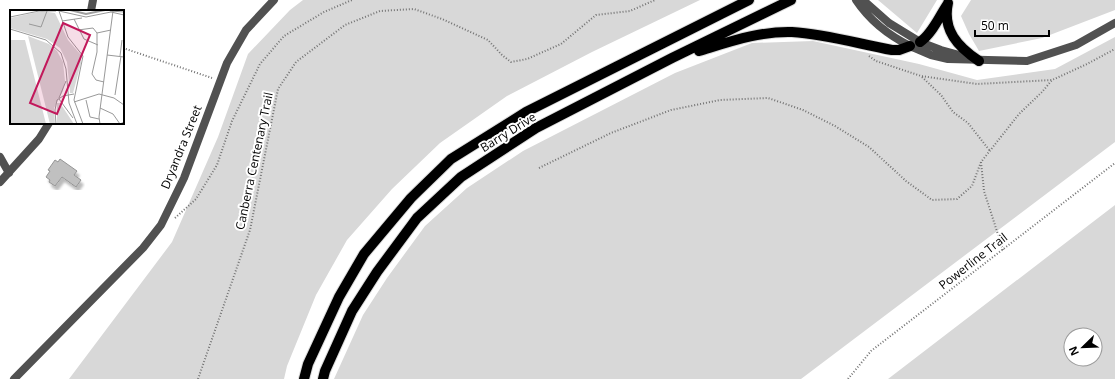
<svg xmlns="http://www.w3.org/2000/svg" width="1115" height="379" viewBox="0 0 1115 379" font-family="'Open Sans',sans-serif">
<defs>
<filter id="shadow"><feDropShadow dx="2.5" dy="4.5" stdDeviation="1" flood-color="#0004"/></filter>
</defs>
<rect width="100%" height="100%" fill="#fff"/>
<path fill="#d8d8d8" fill-rule="evenodd" d="M303,0H700L592,52L507,96L440,143L392,189L347,240L316,295L287,366L284,379H69L172,242L218,137L248,54L290,10Z
M878,0H937L917,33Z
M971,0H1115V10L1042,38L979,51L969,34L961,16Z
M1115,37V142L801,379H334L363,315L387,278L425,226L467,188L523,151L675,73L752,43L813,41L919,64L977,80L1055,69Z
M1115,205V379H888ZM1071,335H1095V359H1071Z"/>
<path fill="#c0c0c0" stroke="#959595" filter="url(#shadow)" d="M60,159L77,171L74,175L81,180L76,187L62,177L55,186L49,182L50,180L46,177L50,171L48,170L55,160L58,162Z"/>
<g fill="none" stroke-linecap="round" stroke-linejoin="round">
<g stroke="#dbdbdb" stroke-width="12">
<path id="primary" d="M948,3C942,30 958,47 979,61
M920,42C932,34 939,17 947,5
M699,51C729,42 760,31 792,32C826,34 859,44 892,50H899L910,46
M304,379L308,364L339,297L364,254L411,198L451,159L526,112L749,0
M323,379L325,371L352,311L377,272L417,218L461,177L536,128L672,58L791,0"/>
</g>
<path stroke="#737373" stroke-width="2" stroke-dasharray="1 2" stroke-linecap="butt" d="M123,48L212,78
M869,56L876,61L921,76L977,84L1052,80L1087,64L1115,49
M922,77L941,95L953,112L968,123L990,151
M539,168L611,133L671,110L720,100L768,98L803,110L835,126L869,147L906,181L932,200L957,199L972,186L981,162
M175,218L196,199L217,165L232,121L260,64L284,36L324,12L352,0
M1003,250L984,191L981,162L1019,114L1042,92L1052,80
M198,379L250,230L278,89L296,62L345,25L380,11L414,9L442,19L488,40L502,55L511,62L527,59L561,44L596,15L630,11L655,0
M848,379L871,351L1115,163"/>
<path stroke="#515151" stroke-width="8" d="M91,11L93,0
M920,42L941,50L963,56
M910,46L931,55L948,59L1027,61L1076,45L1115,23
M0,157L9,173
M0,182L39,139L49,123"/>
<path stroke="#515151" stroke-width="8" d="M856,0C870,21 888,35 910,46L920,42
M863,0L889,23L920,42
M14,379L143,248L161,225L184,178L227,63L246,30L274,0"/>
<use href="#primary" stroke="#000" stroke-width="10"/>
</g>
<g text-anchor="middle" dominant-baseline="central" stroke-width="4" stroke-linejoin="round" paint-order="stroke">
<g font-size="12" fill="#000" stroke="#fff">
<text transform="translate(508 132) rotate(-32)">Barry Drive</text>
<text transform="translate(181 147) rotate(-68)">Dryandra Street</text>
<text transform="translate(254 161) rotate(-78)">Canberra Centenary Trail</text>
<text transform="translate(973 261) rotate(-38)">Powerline Trail</text>
</g>
</g>
<g transform="translate(10 10)">
<rect width="114" height="114" fill="#fff"/>
<path d="M32,1L45,3L58,30L71,45V53L63,83H60L57,52L50,38L37,29L0,18V8ZM18,26L39,34L47,41L53,52L55,71L53,81L44,98L45,114H40ZM0,30H15L36,114H0ZM47,93H50L64,114H47Z" fill="#d8d8d8"/>
<path fill="none" stroke="#9f9f9f" stroke-width="2" d="M60,0L76,4L95,0"/>
<path fill="none" stroke="#999" stroke-width="1" d="M49,1L58,27L73,46L64,90L73,114M49,1L76,7L101,2L114,5M100,1L114,2M0,7L29,1H46M64,9L74,29L88,35M52,11L72,8M19,14L31,17L37,1M0,19L36,30L51,43L56,59L59,93L67,114M68,20L83,18L87,23V42L82,64L86,70L94,72M87,23L101,20M97,45L114,47M110,46L112,30M105,85L111,46M49,88L56,71M49,89L63,108M76,90L80,107L89,109M64,92L89,84L104,88L114,95M90,98L103,104L110,114L114,112M46,114L45,100L47,90L53,86L64,84M90,114L89,107L103,1"/>
<path fill="#c2185b" fill-opacity="0.15" stroke="#c2185b" stroke-width="2" d="M53,13L80,25L47,104L20,93Z"/>
<rect width="114" height="114" fill="none" stroke="#000" stroke-width="2"/>
</g>
<g transform="translate(1083 347) rotate(247)"><circle r="19" fill="#ffffff" stroke="#999999"/>
<path d="M0-3L7 15L0 10L-7 15Z" fill="#000000"/>
<text y="-6" font-size="11" font-weight="bold" text-anchor="middle" fill="#000000">N</text>
</g>
<path d="M975 30v6h74v-6" fill="none" stroke="#000000" stroke-width="2"/>
<text x="981" y="30" font-size="12" fill="#000000" stroke="#ffffff" stroke-width="3" paint-order="stroke">50 m</text>
</svg>
